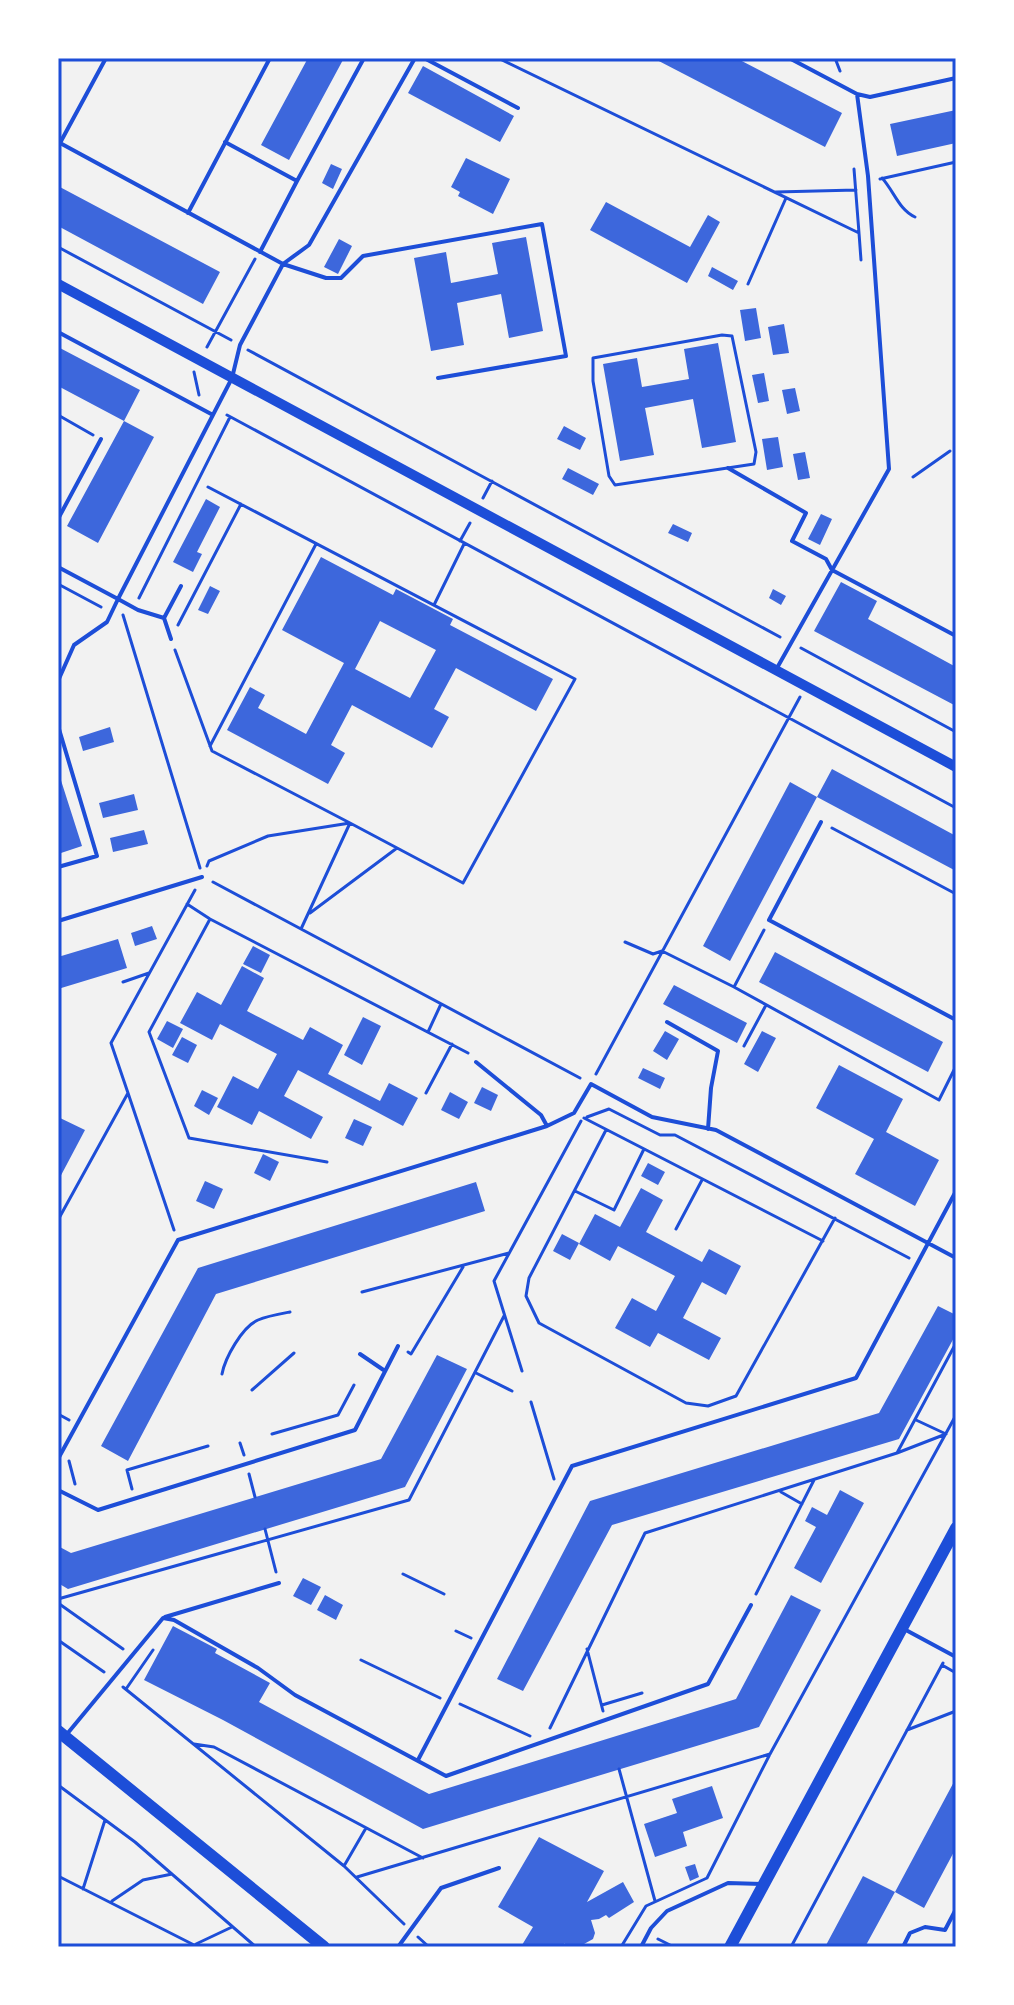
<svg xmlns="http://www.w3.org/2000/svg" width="1014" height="2005" viewBox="0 0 1014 2005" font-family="Arial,sans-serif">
<rect width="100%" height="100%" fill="#f2f2f2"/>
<path fill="#3d67dc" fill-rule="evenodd" d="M308,58H344L289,160L261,145Z
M653,58H736L842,113L825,147Z
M423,66L514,116L500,142L408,93Z
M956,110V143L897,156L890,124Z
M466,158L510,179L493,214L458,196L460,192L451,187Z
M331,164L342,169L333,189L322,183Z
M58,186L220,272L203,304L58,226Z
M606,202L690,247L708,215L720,222L687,283L590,230Z
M526,237L543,331L509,338L501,294L457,303L464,345L431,351L414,258L446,252L451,283L498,274L492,243Z
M339,239L352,246L338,274L324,267Z
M712,267L738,281L733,290L708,276Z
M756,308L761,338L745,341L740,310Z
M784,324L789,353L773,355L768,327Z
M718,343L736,442L702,448L693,399L645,408L654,455L620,461L603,364L637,358L642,387L689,379L684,349Z
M58,347L140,390L124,421L154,437L98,543L67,526L124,421L58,386Z
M764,373L769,401L758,403L752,375Z
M795,388L800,411L787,414L782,390Z
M564,426L586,438L580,450L557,439Z
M778,437L783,467L767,470L762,439Z
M805,452L810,478L798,480L793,454Z
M568,468L599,484L593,495L562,479Z
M206,499L220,507L197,552L202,554L193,572L173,562Z
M821,514L832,519L820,545L808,539Z
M673,524L692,533L688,542L668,533Z
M321,557L393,595L396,589L453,619L450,625L553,679L536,711L456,668L434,709L449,717L432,748L352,705L331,745L345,753L328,784L227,730L250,687L265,695L258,708L306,734L344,663L282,630ZM380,621L436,650L410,698L355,669Z
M841,582L877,601L868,619L956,667V706L814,631Z
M210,586L220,591L208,614L198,610Z
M773,589L786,596L781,605L769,598Z
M110,727L114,742L83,751L79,737Z
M832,769L956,836V871L817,797L730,961L703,946L790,782L817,797Z
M58,771L82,846L58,854Z
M134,794L138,810L103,818L99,803Z
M144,830L148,844L113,852L110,838Z
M152,926L157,939L135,946L131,933Z
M118,939L127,968L58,989V957Z
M253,946L270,955L261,973L243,964Z
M775,952L943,1042L928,1072L759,982Z
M242,966L264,978L247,1011L303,1040L310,1027L343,1045L328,1074L380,1101L389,1083L418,1098L403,1126L298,1070L284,1096L323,1117L311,1139L259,1111L252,1125L217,1107L233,1076L258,1089L277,1054L220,1024L212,1040L180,1023L197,992L221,1005Z
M674,985L747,1023L737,1043L663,1004Z
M363,1017L381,1026L362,1065L344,1055Z
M167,1021L183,1029L173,1048L157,1039Z
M665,1031L679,1039L667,1060L653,1051Z
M762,1031L776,1038L758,1072L744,1064Z
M182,1037L197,1045L188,1063L172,1055Z
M839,1065L903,1099L886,1132L939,1160L915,1206L855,1174L874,1139L816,1108Z
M643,1068L665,1078L660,1089L638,1078Z
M482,1087L498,1095L491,1111L474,1103Z
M202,1090L218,1098L209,1115L194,1106Z
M450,1092L468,1102L459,1119L441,1110Z
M58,1117L85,1130L58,1181Z
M354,1119L372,1127L363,1146L345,1138Z
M263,1154L279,1162L270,1181L254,1173Z
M648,1163L665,1172L658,1185L641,1176Z
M205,1181L223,1189L214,1209L196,1201Z
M476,1182L485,1211L216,1294L128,1461L101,1446L198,1268Z
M641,1188L663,1200L646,1232L702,1262L709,1249L741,1266L726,1295L702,1282L683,1318L721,1338L709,1360L658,1333L650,1347L615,1328L632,1298L656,1311L675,1276L618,1246L610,1261L579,1244L595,1214L620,1227Z
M562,1234L579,1243L570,1260L553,1251Z
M938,1306L956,1315V1334L899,1439L612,1525L523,1691L497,1679L590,1501L879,1413Z
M437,1355L467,1369L405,1487L68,1589L58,1583V1546L71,1553L381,1459Z
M840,1490L864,1503L821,1583L794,1568L816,1527L805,1521L812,1507L827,1515Z
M303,1578L321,1587L311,1605L293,1596Z
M325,1595L343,1605L336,1620L317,1610Z
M791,1595L821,1610L759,1727L423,1829L223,1720L144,1680L173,1626L217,1649L215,1653L270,1683L259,1702L429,1794L736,1699Z
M956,1778V1848L924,1908L895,1892Z
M712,1786L723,1818L683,1832L687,1846L655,1857L644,1824L677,1813L672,1799Z
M539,1837L604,1871L587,1902L623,1882L634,1902L609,1918L606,1915L599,1919L591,1920L595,1933L593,1939L584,1944L585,1947H565V1943L563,1947H526L522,1945L533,1927L498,1907Z
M695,1864L699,1877L690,1881L685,1867Z
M863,1876L895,1892L865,1947H825Z"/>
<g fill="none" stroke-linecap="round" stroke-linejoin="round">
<path stroke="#1d4ed8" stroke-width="3" d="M498,58L859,233L861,260
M835,58L840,71
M854,169L859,233
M882,178C894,191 899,210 915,217
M880,179L956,162
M776,192L856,190
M58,247L231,340
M748,284L786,198
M722,335L732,336L756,452L754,464L615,485L609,476L593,381V358Z
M207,347L255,259
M248,350L780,637
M194,372L199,395
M58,415L93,435
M227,415L956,808
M913,477L950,451
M483,498L492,481
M460,541L470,523
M58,584L101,607
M139,598L230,417
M434,605L464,544
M123,615L200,868
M178,625L241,504
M801,648L956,732
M175,650L212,751L350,823L301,929
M210,746L316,544
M832,828L956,894
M207,866L209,861L268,836L350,823L463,883L575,679L208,487
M213,882L580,1078
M187,904L210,919L468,1053
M310,913L397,848
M210,919L149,1032L189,1138L327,1162
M625,942L653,954L662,951L734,987L939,1100L956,1066
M123,982L149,973
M734,987L764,930
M428,1032L441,1004
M744,1046L766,1005
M596,1074L800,697
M128,1093L174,1230
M426,1093L452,1044
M587,1117L609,1109L660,1135H675L909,1258
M584,1118L823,1241
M606,1130L529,1278L526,1296L539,1323L686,1403L708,1406L736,1396L835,1218
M575,1191L614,1210L644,1149
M58,1220L128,1093L111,1043L195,890
M676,1229L702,1180
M362,1292L509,1253
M408,1352L411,1354L463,1267
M522,1371L494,1281L581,1121
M476,1373L512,1391
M222,1374C225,1358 242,1327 258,1320C267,1316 279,1314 290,1312
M252,1390L294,1353
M531,1402L554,1479
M58,1414L69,1420
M272,1434L338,1415L354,1385
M240,1443L244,1455
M897,1453L956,1343
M69,1461L75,1484
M249,1474L255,1497
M132,1489L127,1470L208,1446
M781,1492L802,1504
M265,1529L276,1572
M403,1574L444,1594
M756,1594L814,1480
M58,1599L409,1500L504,1316
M58,1603L123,1649
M456,1631L471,1638
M58,1640L104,1672
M587,1649L603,1711
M361,1660L440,1698
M942,1665L956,1673
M123,1687L344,1866L404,1924
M126,1689L153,1650
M460,1704L530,1736
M602,1705L642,1693
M550,1728L645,1533L897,1453L946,1434L916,1420
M907,1730L956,1711
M194,1744L214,1747L423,1858
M619,1769L655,1901
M58,1785L135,1842L256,1947
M344,1866L366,1828
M58,1876L198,1947
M357,1877L770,1754
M83,1889L105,1820
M112,1901L143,1880L172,1874
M418,1937L429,1947
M658,1939L674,1947
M196,1944L232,1927
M621,1947L646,1906L707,1878L770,1754L956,1415
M791,1947L943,1663"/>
<path stroke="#1d4ed8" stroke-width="4" d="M424,58L518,108
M789,58L857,94L870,97L956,78
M225,142L297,181L364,58
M188,213L270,58
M260,252L297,181
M283,264L326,278H341L363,256L542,224L566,356L438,378
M283,264L309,245L415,58
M58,332L213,415
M728,468L806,513L792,541L826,559L832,570L956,636
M58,519L101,439
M58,567L118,599L232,378L240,345L283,264L60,143L106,58
M164,618L181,586
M777,668L889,469L868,176L857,94
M58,681L74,645L107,622L118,599L138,610L164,618L171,639
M821,822L769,920L956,1020
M58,867L97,856L59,729
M58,921L202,877
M667,1022L718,1051L711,1088L708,1129
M476,1062L541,1115L547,1126
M360,1354L385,1371
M58,1459L178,1240L547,1126L574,1113L591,1084L652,1117L716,1130L956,1258
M58,1490L98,1510L355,1430L398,1346
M165,1617L279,1583
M904,1629L956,1657
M67,1734L163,1618L174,1620L258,1668L295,1695L446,1776L708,1684L751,1605
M418,1760L572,1466L856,1378L956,1191
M398,1947L441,1888L499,1868
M641,1947L651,1928L667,1911L728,1883L762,1884
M903,1947L910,1933L925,1927L945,1930L956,1909"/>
<path stroke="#1d4ed8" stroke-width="10" d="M58,284L956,767"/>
<path stroke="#1d4ed8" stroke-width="12" d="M58,1731L324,1947
M730,1947L956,1528"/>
</g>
<rect width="1014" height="2005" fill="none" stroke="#ffffff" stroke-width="120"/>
<rect x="60" y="60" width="894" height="1885" fill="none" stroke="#1d4ed8" stroke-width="3"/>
</svg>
